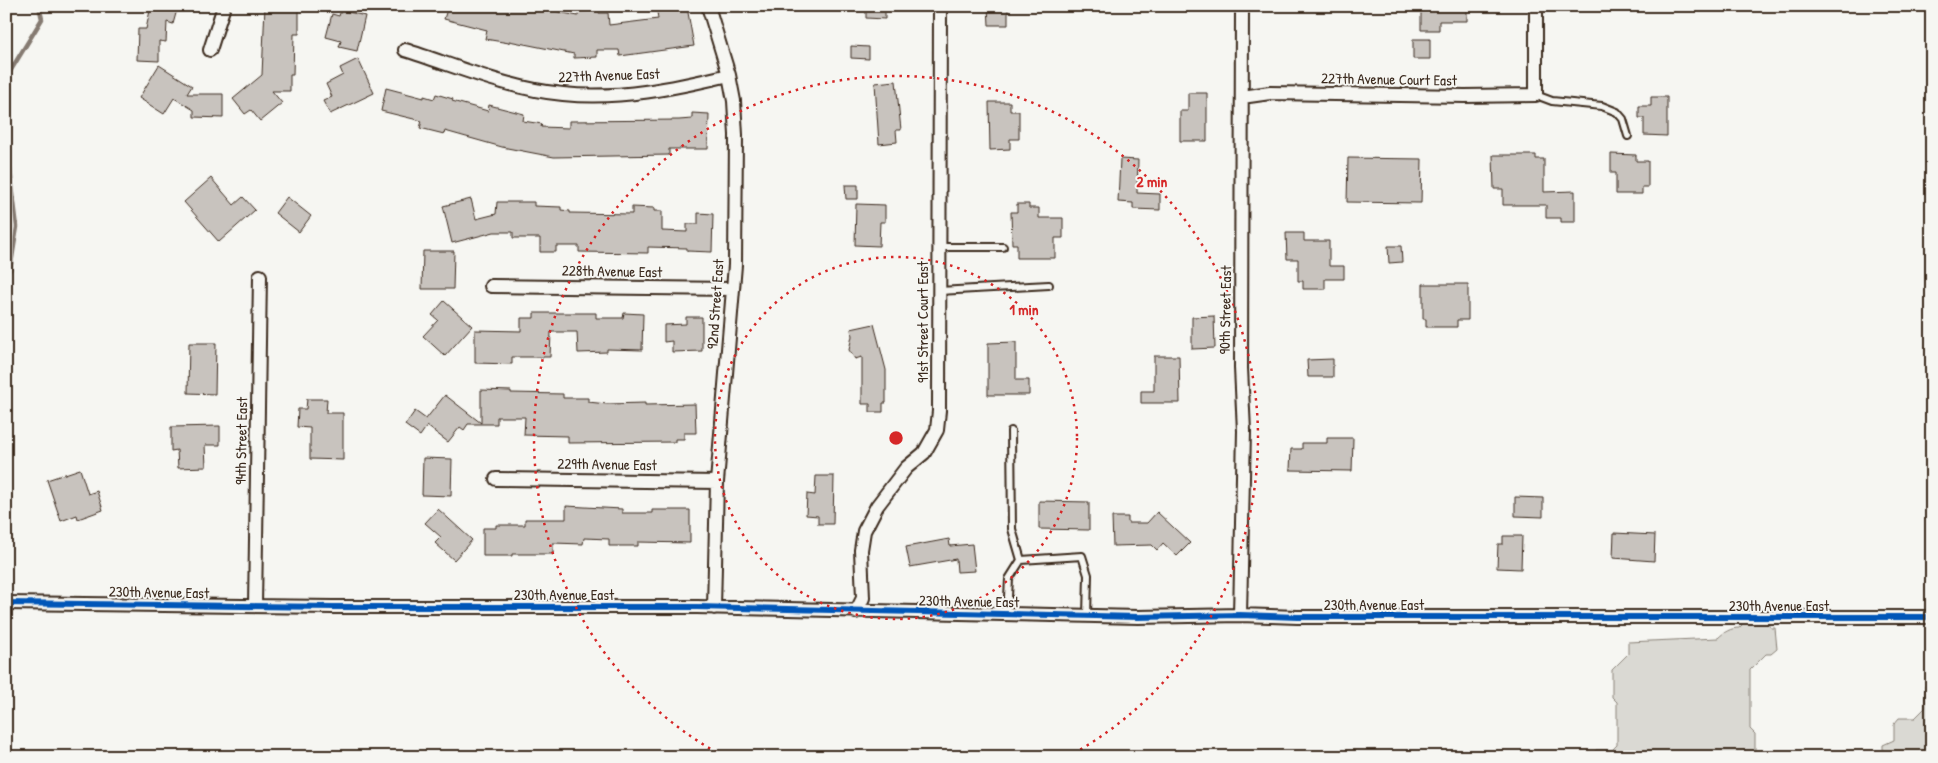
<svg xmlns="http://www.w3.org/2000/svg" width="1938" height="763" viewBox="0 0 1938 763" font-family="'Patrick Hand',sans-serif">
<rect width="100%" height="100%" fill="#f6f6f2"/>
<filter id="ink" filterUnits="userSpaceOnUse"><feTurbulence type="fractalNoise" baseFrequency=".02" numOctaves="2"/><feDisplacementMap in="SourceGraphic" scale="10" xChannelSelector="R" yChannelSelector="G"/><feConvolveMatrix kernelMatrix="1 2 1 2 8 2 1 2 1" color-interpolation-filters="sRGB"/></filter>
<g filter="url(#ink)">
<path fill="#dad9d3" stroke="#8a8278" d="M1745,622H1766L1771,628H1775L1777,649L1771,654H1766L1750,670V729L1755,734V750L1761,756L1781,757H1591L1596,750H1612L1617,745V702L1612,697V670L1628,654V642L1718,638C1724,632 1731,628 1739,628Z
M1932,669V757H1883V745L1894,740V724L1899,718H1915L1925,708V686L1931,681Z"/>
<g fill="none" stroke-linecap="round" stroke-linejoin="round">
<path stroke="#857a71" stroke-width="4.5" d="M6,78L42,19L39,6
M6,136L17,227L10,270L6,276"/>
</g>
<path fill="#c8c3be" stroke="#3b2a1e" d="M151,6H178L173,24L167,22L166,42L159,41V61L137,60L138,29H146Z
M265,6H299V34H294L293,75H290V91H272L282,103L260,121L251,110L245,114L233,99L262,75Z
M448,6H530L578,16V12L599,11V13H608L609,25L658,19L657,12L687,7L694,46L620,56L619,50H597V57L574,58V54L509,41V43L485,39L487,30L444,19Z
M866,6H885V19L866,18Z
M988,6H1008V25H989Z
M1421,6H1467V21H1439V30H1421Z
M341,10L365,16L357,51L339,47L341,41L326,37L332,14L339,16Z
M1413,39H1430V59H1413Z
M851,46L869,47V59L851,58Z
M358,59L374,93L330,114L323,101L332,97L326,84L343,75L340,68Z
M159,65L192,86L187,94H223V118L194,117V110L174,98L164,114L139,98Z
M896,81L901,130H896L897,142L879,144L875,83Z
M386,88L424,98V96L434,99L436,94L453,99L452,101L488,111L489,105L524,114L523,121L542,124L541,127L569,128V121L679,120L692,119V113L709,114L708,149H669V155L554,157L502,147L445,131L444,134L420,128L422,121L381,111Z
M1188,93H1207V141H1180V111H1188Z
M1651,97H1667V136L1644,135V118H1639V106H1651Z
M989,102H1010V111H1019V139H1010V149L990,150Z
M1611,154L1636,155V161H1648V187H1642V194H1616V173H1611Z
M1493,155H1536V159H1544V192L1575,191V222H1561V218H1546V205H1503V189H1494Z
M1348,158L1422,159L1421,203L1347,202Z
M1120,159L1138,160L1137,193L1160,194V210L1133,209V203L1118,202Z
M211,178L234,205L243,197L255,210L219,242L184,202Z
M845,185H858V199H846Z
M287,197L311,216L299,232L275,213Z
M471,199L476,219L496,214L497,202H534V206L561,207V210L570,211V213L632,214V207L654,208V211H662V231L687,232V224H698V213L713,214L712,252L687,251V248L648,247V253L579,252V246H556V252H540V238H513V232H494L452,243L443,206Z
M856,204L885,205V222H880L879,246L855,245Z
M1017,204H1029V208H1039V218H1063V238H1055V258H1017V244H1012L1011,212H1017Z
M1286,233H1304V241H1329V266H1344V279H1325V289H1303V281H1298V259H1287Z
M1388,246H1401L1402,262L1389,263Z
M423,251H454L453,289H422Z
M1423,284H1468V320H1457V327H1426V319H1423Z
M444,301L472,326L445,356L423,336L438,320L432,315Z
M534,313H596V318H623L624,313L643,314L642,350L607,349V352L578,353L577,332H551L550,357H512V364L475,363V330L521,331V318H534Z
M1214,316L1215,348L1192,349V317Z
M686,317H702V351L672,352V341L664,342V325L686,324Z
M874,324L886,370V403H883V412H870V404H862V357L855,359L849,350L852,336L851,329Z
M1016,342V380H1029V395H988V343Z
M189,343H216L215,394L188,393Z
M1154,356H1179L1180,403H1141V391H1154Z
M1333,359V377H1308L1307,360Z
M481,390L511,391V393L563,394V398H588V402L607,404L645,403V405L695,404L696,433H684V439H675V442L568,443V436L524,435L525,417H497V424H468L464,430L460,427L448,442L427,426L420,436L405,425L415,411L426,419L445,395L481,423Z
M307,399H327L326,413H343V460L310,459V428L297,427L298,409H306Z
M220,426V445H205L206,467L178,468L177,450L171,451V427Z
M1327,438H1353L1352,471L1290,470L1291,449H1302V443H1327Z
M423,458L452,459L451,496L422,495Z
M80,469L88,494L97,491L103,510L78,519L77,515L61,521L47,480Z
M816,476H834L833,524H818V516L806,515L807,494L815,495Z
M1515,497L1543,498V517L1515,516Z
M1039,501L1089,502V530L1039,529Z
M566,506L622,509V513H652V510H690V543L638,542V546H609V539L584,538L583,544L553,543V554H512V556H483V528H496V525H525V519H566Z
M438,509L472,540L454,560L435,543L441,537L425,523Z
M1157,512L1190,543L1177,556L1163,543L1157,550L1152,545L1113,546L1112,517H1128V523H1147Z
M1614,533L1655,535L1654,561L1613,558Z
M1503,536H1522L1521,569L1497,568L1498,544H1503Z
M949,539L950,546L972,544L975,571L957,572L956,559L910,567L906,547Z"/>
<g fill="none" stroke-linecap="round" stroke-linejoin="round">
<g stroke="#3b2a1e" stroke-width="10">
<path id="service" d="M1536,95L1552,101L1602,106L1617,112L1623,119L1628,136
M939,247H1003
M939,291L1049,285
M1011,431L1012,529L1021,560
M1007,614L1009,579L1021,560L1082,556L1088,575L1087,616"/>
</g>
<g stroke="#3b2a1e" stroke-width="16">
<path id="minor" d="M708,6L729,75L734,101L736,135L735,265L717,482L714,608
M210,50L224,6
M405,50C456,66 509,89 563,94C619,100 675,88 729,75
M1242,97L1270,93L1465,96L1536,95V6
M491,286L733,289
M496,479L717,482
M6,603L333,607H697L1138,617L1240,615L1297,617H1932
M255,606L260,276
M856,612L863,598L861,550L864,531L877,506L906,468L924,453L937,430L939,411L940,6
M1240,615L1244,431L1241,368L1242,6"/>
</g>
<use href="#service" stroke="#f6f6f2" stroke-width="6"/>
<use href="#minor" stroke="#f6f6f2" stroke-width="12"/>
<g stroke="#f6f6f2" stroke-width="9">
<path id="cycleway" d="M6,603L333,607H697L1138,617L1240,615L1297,617H1932"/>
</g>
<use href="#cycleway" stroke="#0057b8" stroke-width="6"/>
</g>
</g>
<g fill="none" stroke="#d62828" stroke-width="2.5" stroke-dasharray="2.5 5">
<circle cx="896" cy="438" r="181"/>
<path d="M723 756A362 362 0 1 1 1069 756"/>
</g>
<g text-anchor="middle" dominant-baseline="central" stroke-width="4" stroke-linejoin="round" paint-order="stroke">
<g font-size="15" fill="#3b2a1e" stroke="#f6f6f2">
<text transform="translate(609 75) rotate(-2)">227th Avenue East</text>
<text transform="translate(1389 79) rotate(1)">227th Avenue Court East</text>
<text transform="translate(612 271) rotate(1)">228th Avenue East</text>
<text transform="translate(715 304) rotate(-86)">92nd Street East</text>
<text transform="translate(1225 310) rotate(-89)">90th Street East</text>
<text transform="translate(922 322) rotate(-90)">91st Street Court East</text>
<text transform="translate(241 441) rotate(-89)">94th Street East</text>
<text transform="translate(607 464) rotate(1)">229th Avenue East</text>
<text transform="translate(159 592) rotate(1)">230th Avenue East</text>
<text x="564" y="594">230th Avenue East</text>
<text transform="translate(969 601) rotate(1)">230th Avenue East</text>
<text x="1374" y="604">230th Avenue East</text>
<text x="1779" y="605">230th Avenue East</text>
</g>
</g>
<circle cx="896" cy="438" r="8" fill="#d62828" stroke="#f6f6f2" stroke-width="2.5"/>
<g font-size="15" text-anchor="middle" font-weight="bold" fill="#d62828" stroke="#f6f6f2" stroke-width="4" stroke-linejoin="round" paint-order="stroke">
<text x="1152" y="187">2 min</text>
<text x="1024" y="315">1 min</text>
</g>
<rect width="1938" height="763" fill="none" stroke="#f6f6f2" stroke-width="25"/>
<rect x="12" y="12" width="1913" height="738" fill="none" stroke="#3b2a1e" stroke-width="2" filter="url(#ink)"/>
</svg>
